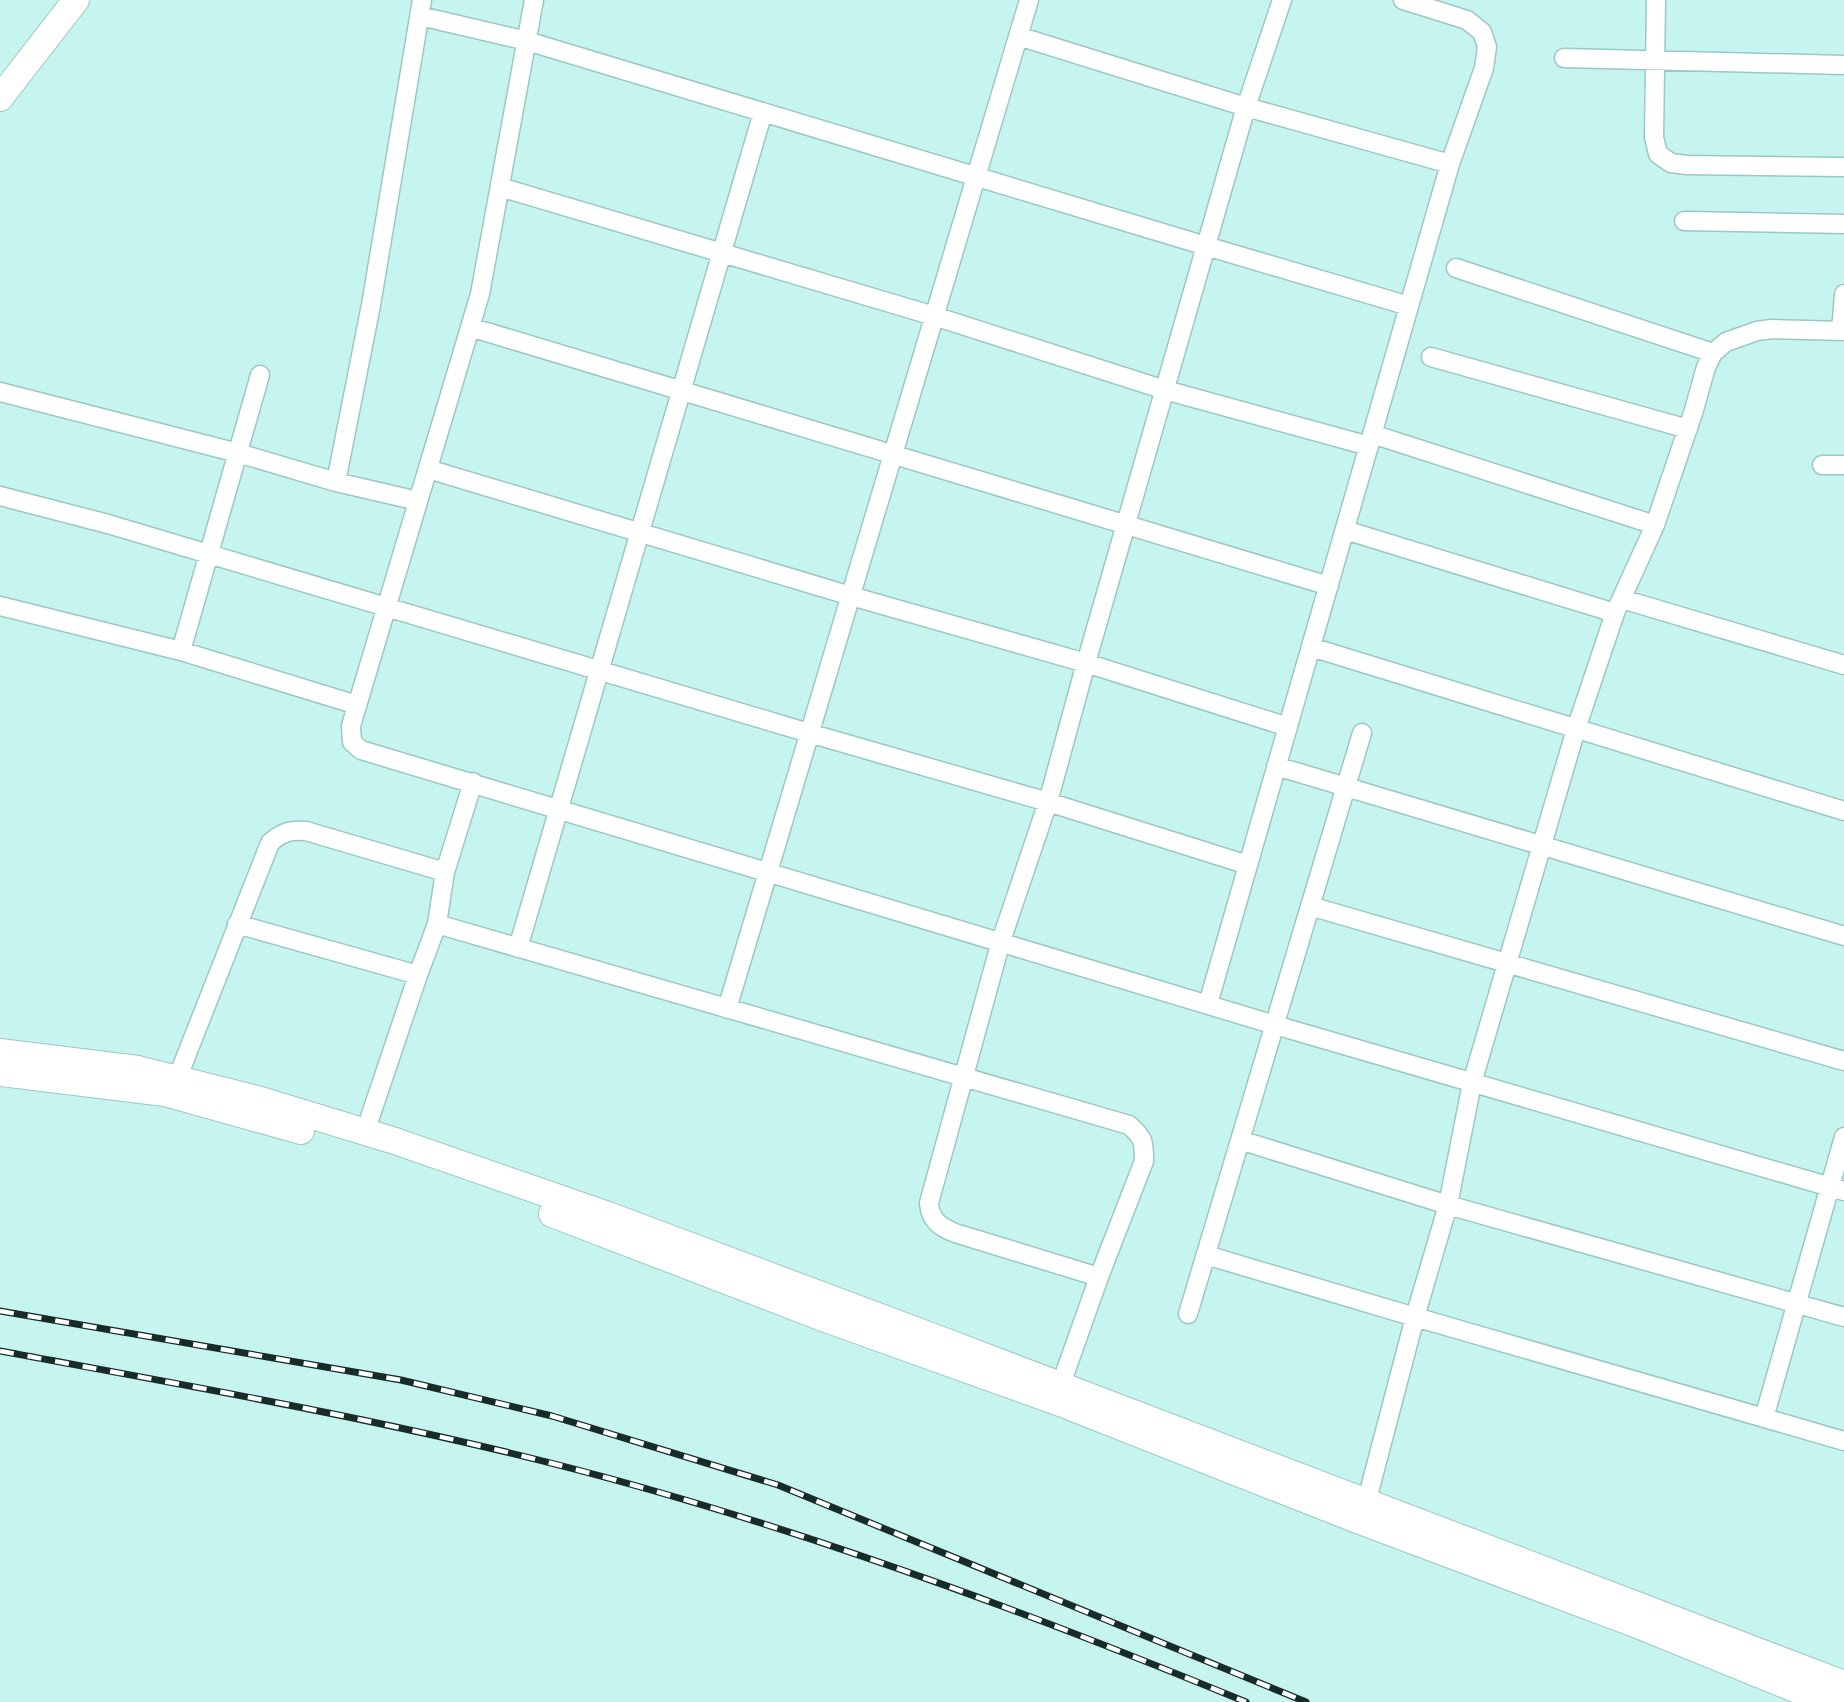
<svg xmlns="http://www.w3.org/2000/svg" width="1844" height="1702" viewBox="0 0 1844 1702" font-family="'Archivo Narrow',sans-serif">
<rect width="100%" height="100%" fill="#c6f4ef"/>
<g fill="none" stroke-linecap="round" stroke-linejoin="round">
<g stroke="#9bc8c3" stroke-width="21">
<path id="street" d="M534,0L480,294L351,726L352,742L361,750L1275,1025L1844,1191
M1656,0L1654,137L1658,154L1671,163L1687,165L1844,167
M420,16L527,41L1206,246L1409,306
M1018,36L1246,107L1450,164
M1564,58L1844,65
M500,187L934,316L1165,390L1369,446
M1684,221L1844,224
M1456,268L1713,353
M470,327C756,415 1043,497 1329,586
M1841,331L1844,294
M1431,357L1688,429
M0,392L238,453L336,482L418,501
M1372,434L1655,525
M1822,465H1844
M428,469L851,596L1086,663L1288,727
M336,482L371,305L422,0
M0,496L108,524L809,733L1048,802L1248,865
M1345,530L1615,613
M1622,599L1844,665
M0,606L181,651L357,705
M1311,647L1844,811
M181,651L260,375
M1276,766L1844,936
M1310,906L1844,1061
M237,924L418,975
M437,924L1129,1125C1144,1138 1144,1142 1144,1161L1099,1277L1061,1384
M518,948L763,112
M1208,1004L1450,164L1484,68L1487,47L1482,32L1467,20L1403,0
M727,1009L1029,0
M177,1079L270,843C282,832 290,830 306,831L445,872
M365,1132L418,975L437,924L445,872L473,782
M1240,1140L1448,1205L1844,1317
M1206,1255L1415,1317L1844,1441
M1099,1277L955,1233C940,1227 930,1220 929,1203L1001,941L1048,802L1086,663L1246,107L1282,0
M1188,1314L1362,733
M1764,1418L1844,1137
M1364,1511L1415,1317L1448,1205L1472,1083L1576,729L1615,613L1655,525L1694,410L1706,367L1713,353L1726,342L1757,331L1772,329L1844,331"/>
</g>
<g stroke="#9bc8c3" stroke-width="28">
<path id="secondary" d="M0,98L76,0
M0,1052L138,1069L257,1099L395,1141L608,1215L947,1342L1844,1684
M0,1073L165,1093L301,1131
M552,1214L823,1318L1060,1403L1365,1523L1635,1624L1800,1691L1833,1702"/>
</g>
<use href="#street" stroke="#fff" stroke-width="18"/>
<use href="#secondary" stroke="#fff" stroke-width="26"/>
<g stroke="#172b29" stroke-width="7">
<path id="rail" d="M0,1311L401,1380L552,1416L778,1485L1306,1702
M0,1351C216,1391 433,1428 644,1488C849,1546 1049,1621 1246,1702"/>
</g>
<use href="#rail" stroke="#fff" stroke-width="4.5" stroke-dasharray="14" stroke-linecap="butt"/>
</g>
</svg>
